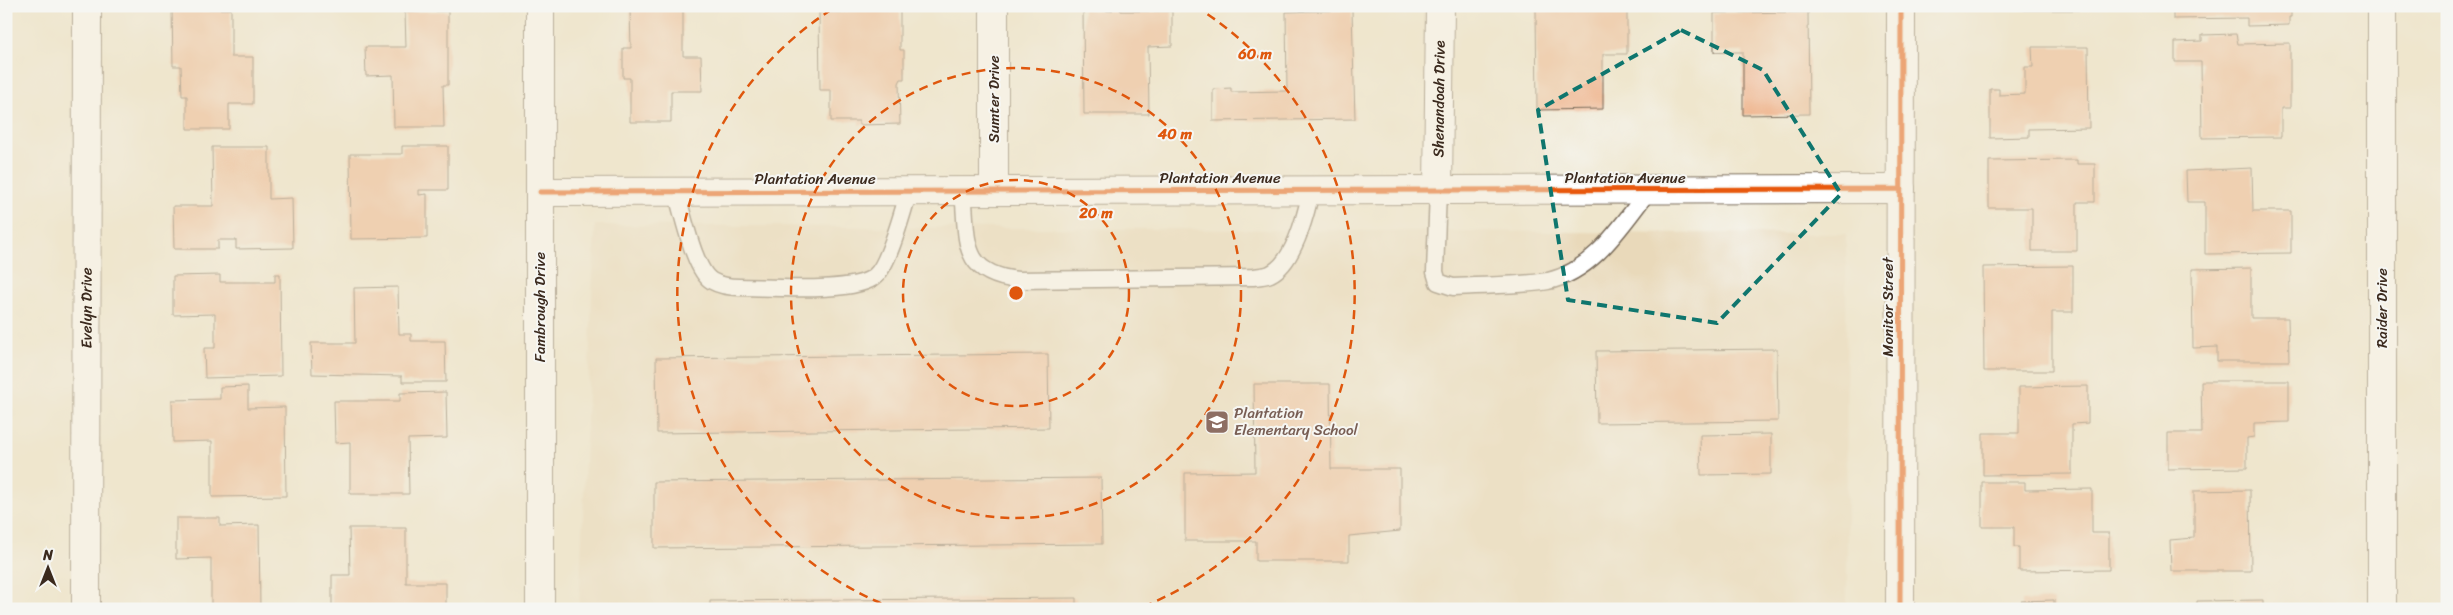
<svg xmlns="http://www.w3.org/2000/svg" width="2453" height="615" viewBox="0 0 2453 615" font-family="Sriracha,sans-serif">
<rect width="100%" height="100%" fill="#f6f6f2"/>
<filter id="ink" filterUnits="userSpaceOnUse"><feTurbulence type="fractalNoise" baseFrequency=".02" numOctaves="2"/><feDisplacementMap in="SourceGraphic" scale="10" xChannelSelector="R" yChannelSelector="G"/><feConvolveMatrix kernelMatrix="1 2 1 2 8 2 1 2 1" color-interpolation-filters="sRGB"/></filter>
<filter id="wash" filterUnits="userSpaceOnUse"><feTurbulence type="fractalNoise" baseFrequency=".0096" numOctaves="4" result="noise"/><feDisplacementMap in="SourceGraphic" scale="20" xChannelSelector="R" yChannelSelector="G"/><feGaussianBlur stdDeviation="1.12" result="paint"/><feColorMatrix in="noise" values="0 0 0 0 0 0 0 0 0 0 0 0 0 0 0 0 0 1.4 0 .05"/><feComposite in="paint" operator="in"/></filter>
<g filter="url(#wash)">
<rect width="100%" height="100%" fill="#efe6cd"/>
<path fill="#e9d9ba" d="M595,225L1846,234L1847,609H579Z"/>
<g id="blocks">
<path fill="#efb58e" d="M2023,6H2079V10H2023Z
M2173,6H2291V17H2289V25L2247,26V18L2173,19Z
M1112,8H1120L1121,11H1172V46L1148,47L1149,114H1084L1083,9L1112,11Z
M172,9H231V57H253V104H229V129H187V96H182L181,66H173Z
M848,9H900V50H904V79H901L899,83L900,124L859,125V121H831V90H820L819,12H848Z
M1536,9L1627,10V54H1603V109L1537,110Z
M630,10H683V56H701L702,91H671V122H630V78H623V48H631Z
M1352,10L1355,119L1213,121V89L1231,88V92L1287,91L1286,12Z
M448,11V85H443L444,127H394L393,75L366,76L365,47H406L405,12Z
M1808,12L1809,114L1743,115V52H1714V13Z
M2236,34L2238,44L2290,43V108H2281V137L2202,138L2201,62H2175V42L2202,41V35Z
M2032,47H2088L2089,128L2029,129V137L1990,138V89H1999V95L2025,94V67H2033Z
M402,146H448V190H419V195L427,194V238L351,239L350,154H402Z
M212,147H269V199L292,198L293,248L236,249V240H218V249H174L173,206H213Z
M2077,160V164H2095V202H2077V251H2032V208H1989V161Z
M2252,168L2253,211H2291V253L2205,254V202H2187L2186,171Z
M2073,266V312H2052V371H1984L1983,267Z
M2251,268V318H2288L2289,361H2217V347L2193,348L2192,269Z
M275,274H280L281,376L205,378L204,348H215V314L173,315V276L220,275V282H275Z
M398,287L399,334H411V341H445L446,382H402V376L312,374L311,343H355L354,288Z
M1777,349L1778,421L1597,423L1596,351Z
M1048,354L1049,428L657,433L656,358Z
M2201,381H2289V422L2254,423V437L2247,438V468L2168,469V433H2202Z
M1254,384H1330L1331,469H1400V531L1349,536V561H1256V541H1185V473L1255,472Z
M248,386V408L285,407L286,496L212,497V441L173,442L172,400L220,399V387Z
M2088,386V423L2072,424V474L1983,475V433H2019V387Z
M446,392L447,438L408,439L409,494H350V442L335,443L334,401H400V393Z
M1771,434V474L1701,475L1700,435Z
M1101,478L1102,544L654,548V482Z
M1982,482H2025V490L2092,489V533H2109V570L2019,571V547H2014V527H1982Z
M2250,490L2251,571H2171L2170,540L2194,538V491Z
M176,518H220V526L259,525L260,609H211V558L176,559Z
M349,528H406V583H446V609H332V575H350Z
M1076,598V609H710V601Z
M2054,600V609H2021V601Z
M2263,600V609H2197V601Z"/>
</g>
</g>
<g filter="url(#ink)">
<use href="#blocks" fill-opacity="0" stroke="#7a6c5b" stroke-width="1"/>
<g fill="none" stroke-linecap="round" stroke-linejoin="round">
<g stroke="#7a6c5b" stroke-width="19">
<path id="service" d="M963,191C968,240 959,273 1018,280L1254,277C1259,276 1266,276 1270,274C1294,263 1306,214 1311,191
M1438,191L1435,272L1438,282L1453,287C1482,285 1520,286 1548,281C1594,271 1622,224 1649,190
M676,192C683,213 694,271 712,281C721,286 730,287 739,287C767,287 856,294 875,276C889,265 903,210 909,191"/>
</g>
<g stroke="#7a6c5b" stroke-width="30">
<g id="minor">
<path d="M994,191V6"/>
<path id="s1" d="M1438,191L1440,6"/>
<path d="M540,192L1901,189"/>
<path id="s2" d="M86,609L87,6"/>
<path d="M540,609V6"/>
<path d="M1900,609L1901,6"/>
<path d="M2382,609V6"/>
</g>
</g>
<use href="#service" stroke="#fff" stroke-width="16"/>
<use href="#minor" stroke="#fff" stroke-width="28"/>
<g stroke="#f6f6f2" stroke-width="8">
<path id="cycleway" d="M540,192L1901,189
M1900,609L1901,6"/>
</g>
<use href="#cycleway" stroke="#e8590c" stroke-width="5"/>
</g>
</g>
<path d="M0 0H2453V615H0ZM1681,30L1763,70L1841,194L1717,323L1568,300L1538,110Z" fill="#efe6cd" fill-opacity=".55" fill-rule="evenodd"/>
<path fill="none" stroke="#0f766e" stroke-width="4" stroke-dasharray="10 6" stroke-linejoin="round" d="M1681,30L1763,70L1841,194L1717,323L1568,300L1538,110Z"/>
<g fill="none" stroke="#df570d" stroke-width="2.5" stroke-dasharray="9 6">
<circle cx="1016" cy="293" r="113"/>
<circle cx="1016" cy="293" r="225"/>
<path d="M895 609A338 338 0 0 1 837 6M1195 6A338 338 0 0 1 1137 609"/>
</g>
<defs>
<g id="school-square" transform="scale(1.25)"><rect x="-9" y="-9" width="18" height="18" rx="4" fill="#8d6e63" stroke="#f6f6f2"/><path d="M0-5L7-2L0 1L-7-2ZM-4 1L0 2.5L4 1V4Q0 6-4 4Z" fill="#fff"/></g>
</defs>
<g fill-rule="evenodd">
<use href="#school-square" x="1217" y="422"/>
</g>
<g text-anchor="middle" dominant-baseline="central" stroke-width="4" stroke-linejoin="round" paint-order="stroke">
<g font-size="15" fill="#3b2a1e" stroke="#f6f6f2">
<text stroke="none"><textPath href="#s1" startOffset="92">Shenandoah Drive</textPath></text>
<text transform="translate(994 99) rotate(-90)">Sumter Drive</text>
<text x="1220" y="178">Plantation Avenue</text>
<text x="1625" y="178">Plantation Avenue</text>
<text x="815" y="179">Plantation Avenue</text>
<text transform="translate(540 307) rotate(-90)">Fambrough Drive</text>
<text transform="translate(1888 307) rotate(-90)">Monitor Street</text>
<text stroke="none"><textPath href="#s2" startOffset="301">Evelyn Drive</textPath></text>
<text transform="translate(2382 308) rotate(-90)">Raider Drive</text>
</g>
<g font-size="15" fill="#785e54" stroke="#f6f6f2" text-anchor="start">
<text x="1234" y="413">Plantation<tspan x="1234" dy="17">Elementary School</tspan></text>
</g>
</g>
<circle cx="1016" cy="293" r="8" fill="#df570d" stroke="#f6f6f2" stroke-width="2.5"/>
<g font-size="15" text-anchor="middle" font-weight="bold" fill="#df570d" stroke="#f6f6f2" stroke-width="4" stroke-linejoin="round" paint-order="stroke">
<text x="1255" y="59">60 m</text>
<text x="1175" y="139">40 m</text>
<text x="1096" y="218">20 m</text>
</g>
<rect width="2453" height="615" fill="none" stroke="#f6f6f2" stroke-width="25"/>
<g transform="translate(48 568)" stroke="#f6f6f2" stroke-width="4" paint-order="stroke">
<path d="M0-4L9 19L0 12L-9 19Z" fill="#3b2a1e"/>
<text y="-8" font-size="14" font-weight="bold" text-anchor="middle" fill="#3b2a1e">N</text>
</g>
</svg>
